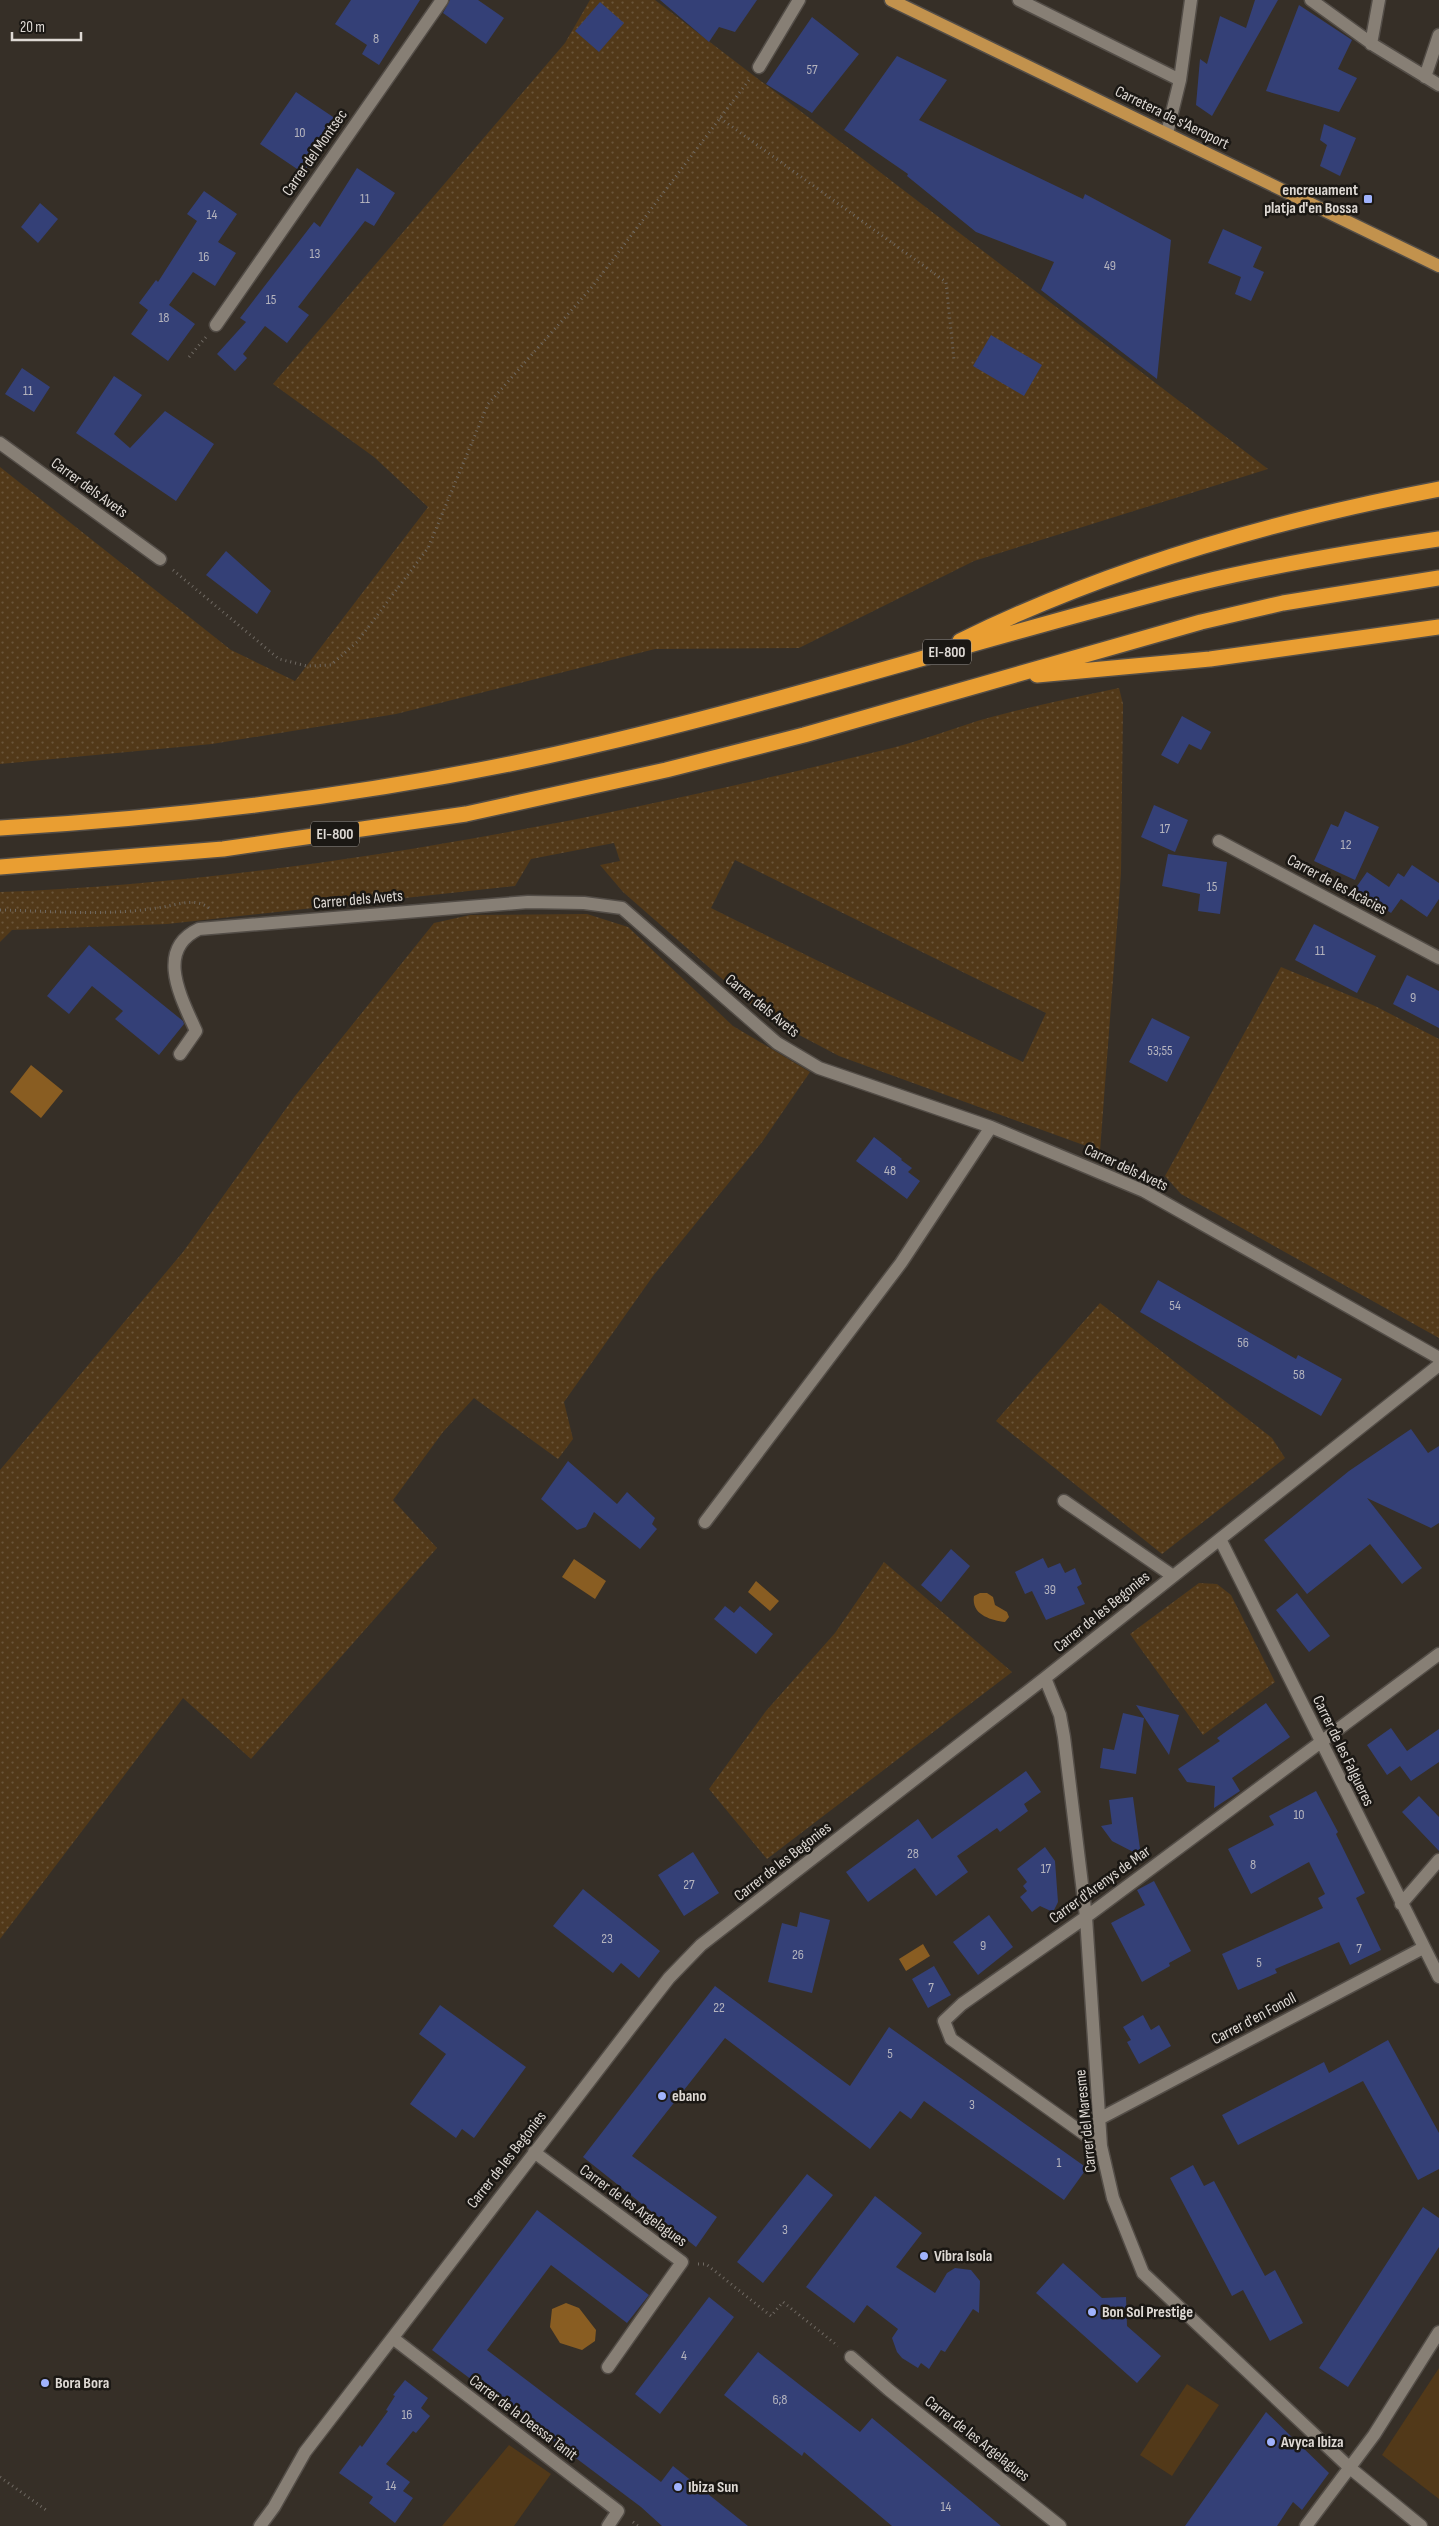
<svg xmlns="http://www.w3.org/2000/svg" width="1439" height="2526" viewBox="0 0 1439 2526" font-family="'Sofia Sans Condensed',sans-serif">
<defs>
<pattern id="grass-dots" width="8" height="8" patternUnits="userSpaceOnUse" patternTransform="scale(1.25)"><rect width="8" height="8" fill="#523919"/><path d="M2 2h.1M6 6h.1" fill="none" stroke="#6a553a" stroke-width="1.8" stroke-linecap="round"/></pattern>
</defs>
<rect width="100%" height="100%" fill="#362f27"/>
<path fill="url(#grass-dots)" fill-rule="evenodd" d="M590,0H655L1268,469L974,561L799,648L655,649L396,714L212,744L0,764V467L231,650L295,681L428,507L374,457L273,384L565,43Z
M1119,688L1123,704L1121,873L1100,1151L839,1056L767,1018L623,892L600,865L620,861L614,843L531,859L515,886L167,924L12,930L0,942V892C299,880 601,820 892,748C931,738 968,722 1007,713C1044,704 1081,696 1119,688ZM735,860L1046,1013L1023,1062L711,908Z
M587,914L628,927L733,1026L810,1072L762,1142L653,1276L564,1402L573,1439L558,1459L474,1398L443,1432L393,1500L437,1548L251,1759L183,1698L0,1939V1470L183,1252L295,1096L434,923L470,915Z
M1281,967L1375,1006L1439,1039V1338L1181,1194L1165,1176Z
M1100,1303L1272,1438L1285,1458L1162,1554L996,1421Z
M884,1562L1012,1672L767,1859L709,1789L766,1711L835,1633Z
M1199,1583L1217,1584L1231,1595L1275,1682L1203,1735L1130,1634Z"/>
<path fill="#523919" d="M1439,2368V2499L1382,2455Z
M1187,2384L1219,2405L1172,2476L1140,2455Z
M509,2445L551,2474L514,2526H442Z"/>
<path fill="#895d22" d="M31,1065L63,1091L41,1118L10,1092Z
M574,1559L606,1581L595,1599L562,1577Z
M756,1581L779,1601L770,1611L748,1592Z
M980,1593H987L993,1597L995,1605L1007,1612L1009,1617L1005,1622C991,1620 971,1615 974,1596Z
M923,1944L930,1956L906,1971L899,1959Z
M566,2303L579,2308L596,2330L595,2341L582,2350L560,2343L550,2327L552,2309Z"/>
<path fill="#344077" d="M351,0H420L379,65L362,54L367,45L335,24Z
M450,0H478L504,18L486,44L443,13Z
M660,0H757L735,32L719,27L709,42Z
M1255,0H1278L1212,116L1196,105L1200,59L1207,64L1220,16L1246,28Z
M600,2L624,23L599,52L575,31Z
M1299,5L1352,40L1338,69L1357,78L1339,112L1266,91Z
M812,17L859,54L812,113L766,84Z
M897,56L947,80L919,120L1083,199L1085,194L1171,240L1157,379L1041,290L1054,262L976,232L907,176L908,174L844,130Z
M296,92L339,121L303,173L260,144Z
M1324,124L1356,138L1340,176L1320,166L1327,145L1320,140Z
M357,168L395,193L374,226L365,221L298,307L309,315L287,343L265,326L243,354L247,358L235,371L217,354L246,322L240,318L314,222L320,227Z
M204,191L237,214L218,242L236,253L215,286L193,272L169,305L195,324L168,361L131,334L148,310L139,303L156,280L158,282L197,221L187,214Z
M40,203L58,219L38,243L21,227Z
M1223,229L1262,247L1253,267L1264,272L1251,301L1235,294L1241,277L1208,263Z
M991,335L1042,365L1024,396L973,366Z
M22,368L50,387L34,412L5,394Z
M114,376L142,395L114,434L130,448L165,411L214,444L176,501L76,433Z
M226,551L271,591L257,614L206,575Z
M1182,716L1211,732L1201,750L1189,744L1178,764L1161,755Z
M1154,805L1188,820L1175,852L1141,837Z
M1345,811L1379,827L1355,880L1314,861L1331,824L1338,827Z
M1168,854L1227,862L1220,914L1198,911L1200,894L1162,886Z
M1412,865L1439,883V899L1427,917L1401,899L1391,913L1355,889L1367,872L1389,887L1398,873L1404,877Z
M1314,924L1376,956L1357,993L1295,960Z
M89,945L183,1021L184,1024L159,1055L115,1019L123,1011L92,986L69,1014L47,996Z
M1407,975L1439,991V1028L1393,1004Z
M1152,1018L1190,1037L1167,1082L1129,1062Z
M874,1137L902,1159L901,1160L912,1168L908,1172L920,1181L907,1199L856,1161Z
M1158,1280L1296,1359L1298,1355L1342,1379L1321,1416L1140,1312Z
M1411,1429L1428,1453L1439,1446V1523L1431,1528L1367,1498L1422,1568L1402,1584L1370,1544L1307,1594L1264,1540L1349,1471Z
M568,1461L617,1504L627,1492L655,1518L652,1524L657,1529L640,1549L594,1512L586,1527L577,1530L541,1499Z
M951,1549L970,1566L941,1602L921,1585Z
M1043,1558L1048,1568L1060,1563L1065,1573L1075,1568L1082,1584L1077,1587L1085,1604L1046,1620L1032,1591L1025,1594L1015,1572Z
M1297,1593L1330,1636L1309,1652L1276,1610Z
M725,1606L734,1613L740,1606L773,1634L756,1654L714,1619Z
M1266,1703L1290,1737L1232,1778L1240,1791L1214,1808L1215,1786L1187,1782L1178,1769L1220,1741L1217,1738Z
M1136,1705L1179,1715L1169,1755Z
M1123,1713L1144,1718L1136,1774L1100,1768L1103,1748L1114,1750Z
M1391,1728L1407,1751L1439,1729V1762L1411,1781L1400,1766L1387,1775L1367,1745Z
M1026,1771L1041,1792L1024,1804L1028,1811L1000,1832L997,1828L957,1856L968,1872L936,1896L915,1868L868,1902L846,1872L918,1819L932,1839Z
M1316,1791L1338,1832L1336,1834L1365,1893L1356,1898L1381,1950L1350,1965L1339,1942L1275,1969L1277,1973L1238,1990L1222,1954L1323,1908L1318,1898L1325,1894L1309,1862L1251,1894L1228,1849L1274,1825L1269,1816Z
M1419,1796L1439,1817V1851L1402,1812Z
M1133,1797L1141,1856L1112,1841L1101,1826L1112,1824L1109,1800Z
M1045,1847L1055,1861L1058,1902L1053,1912L1040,1906L1032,1912L1020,1897L1027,1891L1023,1886L1027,1882L1017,1869Z
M693,1852L719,1893L684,1916L658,1875Z
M1154,1881L1191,1951L1169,1963L1170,1966L1142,1982L1111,1923L1145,1905L1137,1890Z
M583,1889L660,1951L639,1978L621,1963L613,1973L553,1926Z
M800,1912L830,1920L812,1993L768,1982L782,1923L797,1927Z
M989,1915L1013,1947L978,1975L953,1942Z
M934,1966L951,1995L928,2008L912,1979Z
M715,1986L850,2086L889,2027L1087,2168L1064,2200L924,2101L911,2119L900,2111L870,2149L725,2038L632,2156L717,2217L696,2247L583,2157Z
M440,2005L526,2067L474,2138L462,2129L456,2138L410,2104L446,2054L419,2034Z
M1143,2015L1151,2030L1159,2025L1171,2046L1139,2064L1127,2042L1131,2040L1123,2027Z
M1388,2040L1439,2133V2169L1418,2180L1363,2081L1238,2145L1222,2115L1324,2062L1329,2073Z
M1193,2165L1204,2186L1214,2181L1265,2276L1275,2270L1303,2323L1270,2341L1243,2290L1232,2296L1170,2178Z
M807,2174L833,2195L763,2283L737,2262Z
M875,2196L922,2233L896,2267L935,2293L947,2273L955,2268L971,2270L980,2281L979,2313L973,2309L945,2352L941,2350L929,2369L921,2363L918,2368L902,2358L897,2352L892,2338L898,2329L867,2305L854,2323L806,2287Z
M1423,2207L1439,2218V2247L1348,2387L1319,2368Z
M537,2210L649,2295L627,2323L551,2265L487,2350L661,2482L673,2466L748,2526H662L641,2507L432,2350Z
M1063,2263L1102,2298L1126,2297L1127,2326L1161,2356L1137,2383L1036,2293Z
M709,2297L734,2317L660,2414L635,2394Z
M758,2352L860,2432L872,2418L1001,2526H892L804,2452L802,2456L724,2395Z
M405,2380L428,2398L421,2408L430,2416L416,2433L413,2431L386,2464L410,2482L403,2491L413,2498L395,2523L369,2503L373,2497L339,2473L360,2445L362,2447L388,2411L386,2410L395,2396L393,2395Z
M1266,2412L1329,2473L1302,2510L1293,2502L1277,2526H1185Z"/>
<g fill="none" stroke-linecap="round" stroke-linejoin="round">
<g stroke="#534d47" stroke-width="15">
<path id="minor" d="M1019,0L1180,80
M1311,0L1375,46L1439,85
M1371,44L1379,0
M759,67L799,0
M1425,77L1439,35
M1167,133L1180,80L1191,0
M216,325L442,0
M0,443L160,559
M1219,841L1439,958
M180,1054L196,1031C182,999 154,950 199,929L528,902L584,903L622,908L777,1043L819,1068L991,1127L1144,1191L1439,1358
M1064,1501L1173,1576
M705,1522L901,1263L991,1127
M1220,1539L1439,1977
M1045,1678L1060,1715L1064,1737L1086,1917L1101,2146L1113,2198L1143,2273L1350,2468L1421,2526
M1401,1904L1439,1860
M1099,2119L1423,1948
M1101,2146L951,2039L944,2021L962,2004L1086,1917L1439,1654
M534,2152L682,2262L608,2367
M394,2339L618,2511L608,2526
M851,2357L889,2390L1060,2526
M260,2526L274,2507L305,2452L634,2023L669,1978L701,1945L1045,1678L1439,1365
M1306,2526L1374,2435L1439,2332"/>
</g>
<g stroke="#534d47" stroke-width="15">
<path id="major" d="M891,0L1439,266"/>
</g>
<g stroke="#534d47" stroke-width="18">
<path id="highway" d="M960,641C1110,567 1276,520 1439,489
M1037,675L1210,659L1439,627
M0,828C202,816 403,791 600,744C763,706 923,657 1085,613C1123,603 1161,592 1199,583C1278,564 1358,551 1439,539
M0,867L223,849L466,814L666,770L804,735L1201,622L1283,603L1439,578"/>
</g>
<path stroke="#6f6962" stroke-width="3" stroke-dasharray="1 4" stroke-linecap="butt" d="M720,118L946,282L954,360
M189,357L206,337
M173,570L279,659L307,666L331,665L357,642L428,548L488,404L592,287L749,80
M0,910C56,911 113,917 168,906C183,903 199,898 211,910
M698,2264H706L771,2316L783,2302L838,2346
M0,2477L46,2510
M633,2522L638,2526"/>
<use href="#minor" stroke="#877f75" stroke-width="12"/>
<use href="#major" stroke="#c2924d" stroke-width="12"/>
<use href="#highway" stroke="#e99e32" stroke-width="15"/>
</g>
<g fill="#a0b3fd" stroke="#1b1814" stroke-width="2">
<rect x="1363" y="194" width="10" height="10" rx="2.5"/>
<circle cx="662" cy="2096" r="5"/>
<circle cx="924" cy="2256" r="5"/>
<circle cx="1092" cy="2312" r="5"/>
<circle cx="45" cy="2383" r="5"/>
<circle cx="1271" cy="2442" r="5"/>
<circle cx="678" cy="2487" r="5"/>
</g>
<g text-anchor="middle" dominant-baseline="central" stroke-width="5" stroke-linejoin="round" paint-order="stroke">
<g font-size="14" fill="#b4b3bd">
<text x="376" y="38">8</text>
<text x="812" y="69">57</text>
<text x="300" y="132">10</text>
<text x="365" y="198">11</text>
<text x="212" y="214">14</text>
<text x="315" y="253">13</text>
<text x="204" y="256">16</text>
<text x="1110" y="265">49</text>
<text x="271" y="299">15</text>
<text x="164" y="317">18</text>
<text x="28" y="390">11</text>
<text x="1165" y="828">17</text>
<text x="1346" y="844">12</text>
<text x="1212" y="886">15</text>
<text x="1320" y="950">11</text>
<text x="1413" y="997">9</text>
<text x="1160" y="1050">53;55</text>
<text x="890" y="1170">48</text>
<text x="1175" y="1305">54</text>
<text x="1243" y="1342">56</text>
<text x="1299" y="1374">58</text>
<text x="1050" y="1589">39</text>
<text x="1299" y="1814">10</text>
<text x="913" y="1853">28</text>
<text x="1253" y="1864">8</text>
<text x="1046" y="1868">17</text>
<text x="689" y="1884">27</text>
<text x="607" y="1938">23</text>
<text x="983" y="1945">9</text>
<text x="1359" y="1948">7</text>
<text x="798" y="1954">26</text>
<text x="1259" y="1962">5</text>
<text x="931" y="1987">7</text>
<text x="719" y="2007">22</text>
<text x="890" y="2053">5</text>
<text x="972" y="2104">3</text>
<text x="1059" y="2162">1</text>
<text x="785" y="2229">3</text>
<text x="684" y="2355">4</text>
<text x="780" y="2399">6;8</text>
<text x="407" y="2414">16</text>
<text x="391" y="2485">14</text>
<text x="946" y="2506">14</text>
</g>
<g fill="#1b1814" stroke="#a49f9a" stroke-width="1">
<rect x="923" y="639.5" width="48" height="25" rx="4"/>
<rect x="311" y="821.5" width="48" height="25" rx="4"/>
</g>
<g font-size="15" font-weight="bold" fill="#ded9d4">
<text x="947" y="652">EI-800</text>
<text x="335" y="834">EI-800</text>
</g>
<g font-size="16" fill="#ded9d4" stroke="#1b1814">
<text transform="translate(1172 118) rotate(26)">Carretera de s'Aeroport</text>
<text transform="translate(315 153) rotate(-55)">Carrer del Montsec</text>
<text transform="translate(89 488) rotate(36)">Carrer dels Avets</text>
<text transform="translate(1337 885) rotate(28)">Carrer de les Acàcies</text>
<text transform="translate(358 900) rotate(-5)">Carrer dels Avets</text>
<text transform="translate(762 1006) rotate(39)">Carrer dels Avets</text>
<text transform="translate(1126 1168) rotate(25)">Carrer dels Avets</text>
<text transform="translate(1102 1612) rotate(-39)">Carrer de les Begonies</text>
<text transform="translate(1343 1751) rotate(64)">Carrer de les Falgueres</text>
<text transform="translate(783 1862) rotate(-38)">Carrer de les Begonies</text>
<text transform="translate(1100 1885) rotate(-36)">Carrer d'Arenys de Mar</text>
<text transform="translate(1254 2019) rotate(-28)">Carrer d'en Fonoll</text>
<text transform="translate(1086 2121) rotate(-96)">Carrer del Maresme</text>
<text transform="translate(507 2160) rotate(-52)">Carrer de les Begonies</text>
<text transform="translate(633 2206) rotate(36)">Carrer de les Argelagues</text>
<text transform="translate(523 2418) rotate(37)">Carrer de la Deessa Tanit</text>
<text transform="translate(977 2439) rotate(38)">Carrer de les Argelagues</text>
</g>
<g font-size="16" font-weight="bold" fill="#ded9d4" stroke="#1b1814" text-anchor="start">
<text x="1358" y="190" text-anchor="end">encreuament<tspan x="1358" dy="18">platja d'en Bossa</tspan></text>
<text x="672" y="2096">ebano</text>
<text x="934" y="2256">Vibra Isola</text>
<text x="1102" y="2312">Bon Sol Prestige</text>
<text x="55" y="2383">Bora Bora</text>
<text x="1281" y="2442">Avyca Ibiza</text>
<text x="688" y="2487">Ibiza Sun</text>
</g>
</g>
<path d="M12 32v8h69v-8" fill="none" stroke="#ded9d4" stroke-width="2.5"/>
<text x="20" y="32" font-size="15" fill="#ded9d4" stroke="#1b1814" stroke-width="4" paint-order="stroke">20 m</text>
</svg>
